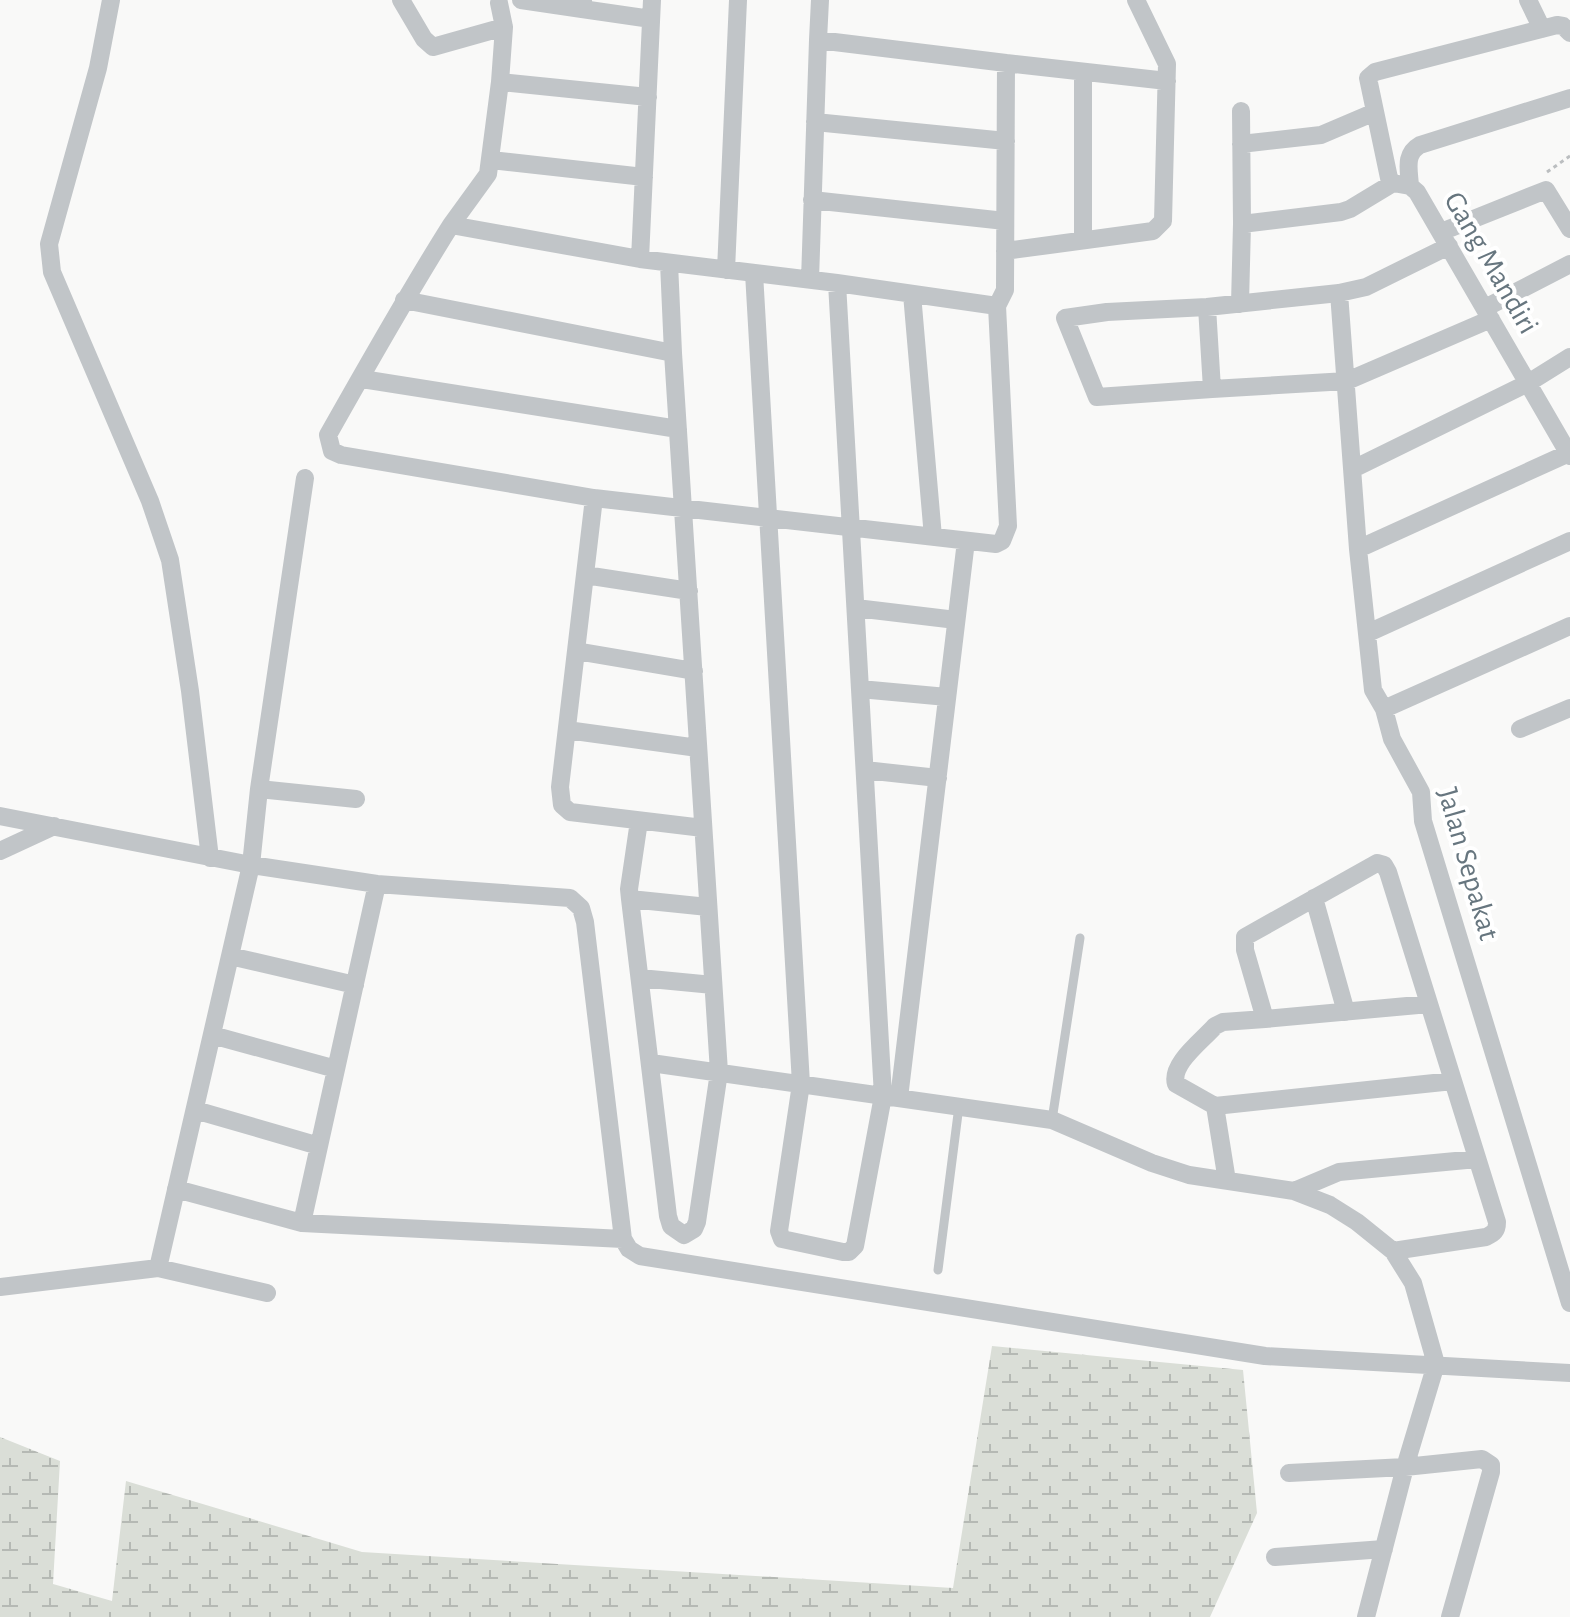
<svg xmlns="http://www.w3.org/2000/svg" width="1570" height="1617" viewBox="0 0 1570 1617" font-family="'Alegreya Sans',sans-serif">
<defs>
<pattern id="wetland-marsh" width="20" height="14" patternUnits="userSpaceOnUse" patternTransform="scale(2)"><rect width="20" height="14" fill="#daded7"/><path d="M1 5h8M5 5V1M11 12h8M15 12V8" fill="none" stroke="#b5b9b4"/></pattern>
</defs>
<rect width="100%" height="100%" fill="#f9f9f8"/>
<path fill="url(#wetland-marsh)" d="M992,1346L1243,1370L1257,1513L1210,1617H0V1437L60,1461L53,1584L112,1601L126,1481L362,1552L953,1588Z"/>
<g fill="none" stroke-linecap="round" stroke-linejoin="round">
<path stroke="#bbbec0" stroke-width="3" stroke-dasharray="4 4" stroke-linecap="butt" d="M1547,172L1570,156"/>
<path stroke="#c1c5c8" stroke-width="9" d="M1052,1120L1080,938
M938,1270L959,1106"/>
<path stroke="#c1c5c8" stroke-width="18" d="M111,0L98,68L49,244L52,272L150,501L170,560L190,691L210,858
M401,0L424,39L433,47L504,27L499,3
M521,0L582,9
M583,0L582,9L651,19
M1528,0L1542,29
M1570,33L1563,26L1557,25L1375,72L1368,78L1389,178L1393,183L1410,186L1417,192L1570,456
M818,40L820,0
M1006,63L1167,81
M1083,72V240
M500,82L648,97
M1241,111L1242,224L1341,212L1350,209L1393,183
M815,122L1006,141
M1241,144L1321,135L1375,112
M491,160L644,177
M1410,186C1409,170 1404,154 1420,145L1570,98
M812,200L1005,221
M451,225L640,259L837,283L997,306L1008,526L1002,541L996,544L594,498L341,455L332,451L328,435C368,364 408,293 451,225Z
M451,225L488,174L500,82L504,27
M1441,232L1546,190L1570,229
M1005,251L1153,231L1163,221L1167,64L1136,0
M640,259L652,0
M726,270L738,0
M754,273L801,1084L779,1231L782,1239L843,1252H849L855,1246L883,1096L837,283
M810,280L818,40L1006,63L1005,290L997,306
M1339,293L1358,549L1373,690L1384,709L1392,739L1421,792L1423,821L1570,1303
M912,294L933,537
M404,300L673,353L669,263
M1240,304L1242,224
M1207,307L1212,389L1347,381L1491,319
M1485,308L1570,264
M362,379L678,429
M1212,389L1097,397L1065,318L1107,312L1207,307L1339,293L1366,287L1449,246
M1353,469L1528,383L1570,357
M594,498L560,787L562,805L570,812L703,828
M1358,549L1569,453
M585,575L689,591
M856,608L956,620
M1368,633L1570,541
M576,651L694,671
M860,689L947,697
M1384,709L1570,626
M1520,729L1570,708
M567,730L698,748
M865,770L938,778
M259,789L356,799
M0,816L251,865L377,884L570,898L581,908L585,922L623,1239L629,1249L640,1256L1265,1356L1570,1373
M639,821L629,889L630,899L668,1216L671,1226L684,1235L694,1229L697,1222L719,1072L673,353
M0,851L54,826
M1314,898L1346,1012
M630,899L708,907
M230,956L355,985
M640,978L713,985
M1265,1019L1429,1004
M212,1035L336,1069
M651,1063L1052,1120L1152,1163L1189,1175L1294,1191L1330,1205L1357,1222L1393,1251L1413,1283L1436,1364L1405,1467L1366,1617
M899,1098L966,541
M1215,1106L1227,1181
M195,1110L319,1146
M176,1189L302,1223L623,1239
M1294,1191L1339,1172L1477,1159
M302,1223L377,884
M1393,1251L1486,1237C1494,1233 1497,1231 1497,1222L1388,872L1384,865L1377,863L1245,937V950L1265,1019L1223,1022L1215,1026C1202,1041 1170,1064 1176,1084L1215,1106L1453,1081
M158,1268L251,865L259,789L305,478
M0,1287L158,1268L267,1293
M1289,1473L1405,1467L1482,1459L1491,1465V1472L1450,1617
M1275,1557L1384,1549"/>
</g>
<g text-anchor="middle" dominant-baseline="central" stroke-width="8" stroke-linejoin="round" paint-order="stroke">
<g font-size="30" fill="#67767f" stroke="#fff">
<text transform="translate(1491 263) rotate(60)">Gang Mandiri</text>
<text transform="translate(1468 864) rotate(74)">Jalan Sepakat</text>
</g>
</g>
</svg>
